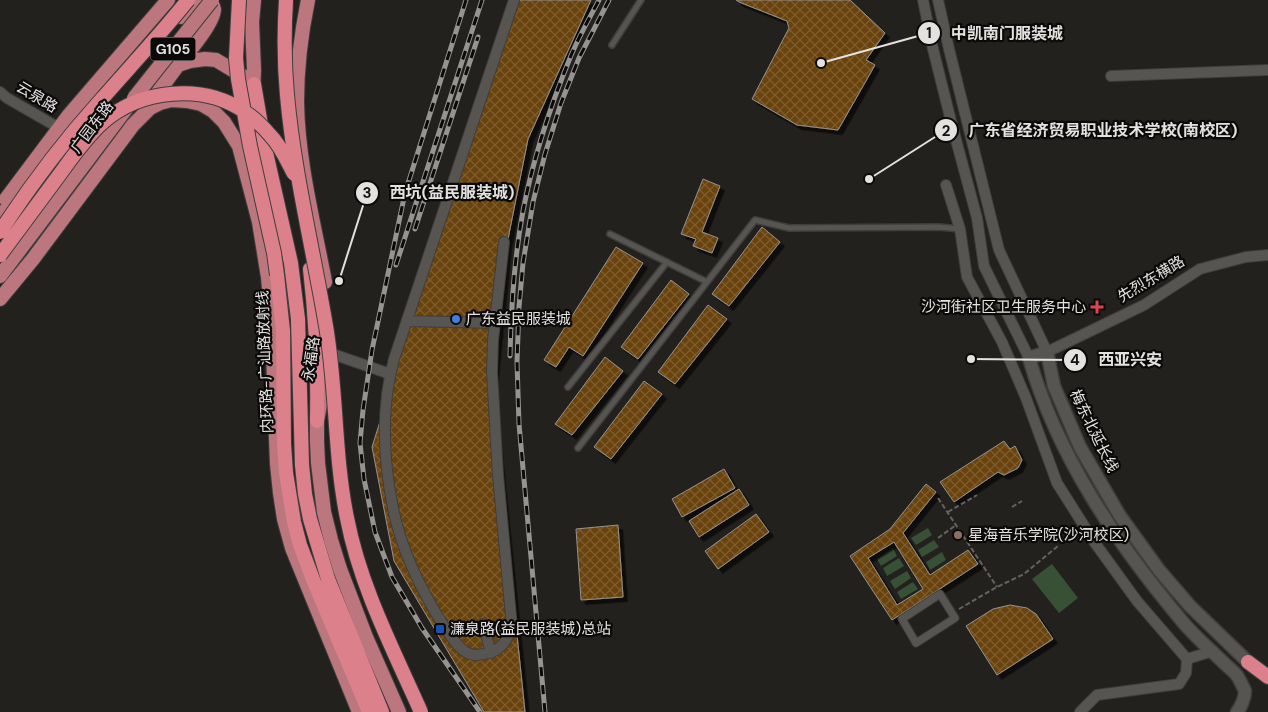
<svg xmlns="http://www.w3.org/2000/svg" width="1268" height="712" viewBox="0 0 1268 712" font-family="'DM Sans','Noto Sans SC',sans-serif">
<defs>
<pattern id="building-cross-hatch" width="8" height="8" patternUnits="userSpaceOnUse" patternTransform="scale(1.25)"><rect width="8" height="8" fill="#69420b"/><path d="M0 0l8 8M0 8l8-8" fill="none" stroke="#7e5d2e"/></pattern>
<filter id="shadow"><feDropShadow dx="4.5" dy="4.5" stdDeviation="0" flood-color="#0009"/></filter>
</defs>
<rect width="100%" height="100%" fill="#22211e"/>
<path fill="#375036" d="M928,528L932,535L916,545L911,538Z
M934,540L939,547L922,557L918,550Z
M893,548L897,556L881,566L877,559Z
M942,552L946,560L930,570L926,562Z
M899,558L904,566L887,576L883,568Z
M1052,564L1078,598L1059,613L1032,579Z
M907,571L911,578L895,589L890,581Z
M913,582L918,589L901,599L897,592Z"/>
<path fill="url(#building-cross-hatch)" stroke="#95928f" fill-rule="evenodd" filter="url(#shadow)" d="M512,0H591L528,139L507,244L492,394L525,712H484L394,561L372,447Z
M736,0H850L885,33L866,60L875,65L838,130L797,125L752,99L789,28L787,21L739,2Z
M703,179L720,186L702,232L718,238L712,253L693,246L696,239L681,234Z
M762,227L780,242L729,306L712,294Z
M616,247L643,263L583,356L569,347L556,367L544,360Z
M671,280L689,294L638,359L621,347Z
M708,305L727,319L675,384L658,372Z
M605,357L623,371L572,435L555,424Z
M644,381L662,394L611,459L594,447Z
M1004,441L1010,449L1015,446L1022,460L1018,468L1004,475L998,472L954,502L940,482Z
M724,469L735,488L682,517L672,499Z
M926,484L936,492L903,533L930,575L968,550L978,564L892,620L850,556L890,529ZM894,542L923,589L897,605L868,558Z
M739,489L749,505L699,537L689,521Z
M756,514L769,532L718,569L705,551Z
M618,525L623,597L581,600L576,529Z
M1010,605L1027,608L1036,614L1053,639L997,675L966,626L993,609Z"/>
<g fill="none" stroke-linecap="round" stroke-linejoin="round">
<g stroke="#403e3c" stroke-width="8">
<path id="service" d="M612,45L641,0
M610,234L707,282L755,220L789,228L939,227L960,229
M568,387L667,262
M578,448L707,282"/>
</g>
<g stroke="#403e3c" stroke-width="9">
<path id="pedestrian" d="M940,594L955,618L916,643L902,619Z"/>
</g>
<g stroke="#403e3c" stroke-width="12">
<path id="minor" d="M923,0L933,49L952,125L977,218L984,266L1029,358
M938,0L949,49L999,250L1047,352L1144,305L1200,269L1246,257L1268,255
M1111,76L1268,70
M0,92L7,98L59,128
M946,185L960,229L967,277L1002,342L1026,398L1057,483L1095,543L1137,601L1187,659L1186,673L1179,684L1097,695L1080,712
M504,242L493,340L492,372L498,475L512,627C507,641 500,652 484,654C478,655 472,656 466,652C457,647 450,635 444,626C422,592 403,553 394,513C383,461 380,410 394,359L514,0
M407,321L494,323
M330,353L390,374
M483,624L491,653
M1187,659L1213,651"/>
</g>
<g stroke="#403e3c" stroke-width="15">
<path id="tertiary" d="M1237,712C1241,707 1245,698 1245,691C1244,688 1240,681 1238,677C1235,672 1229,668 1225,664C1211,650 1195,637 1182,621C1117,543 1058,458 1029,358L1047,352L1054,386L1080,447L1120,516L1159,570L1190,606L1248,662"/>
</g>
<g stroke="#403e3c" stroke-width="16">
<path id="primary" d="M308,0C301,34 297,68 297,102C298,163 314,223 325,282
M181,17L198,0
M178,65C187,54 213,24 214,10C214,6 211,3 208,0
M253,94L254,70L252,22L254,0
M150,103L178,65L190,61L205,59L216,60L246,78
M6,199L69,115L168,0
M0,216L21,194
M0,276L129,105
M0,299L33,259L133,125L150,108L160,103L171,100L187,101L201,104L213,111L224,122L239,146L259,222L268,277L273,332L274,390L277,464L280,493L284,519L292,548L359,712
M329,358L317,421V441L318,463L324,512L331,540L340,569L366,637L399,712"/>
</g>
<g stroke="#403e3c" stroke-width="16">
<path id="trunk" d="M254,84L265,148L291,263L298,319L302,465L305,494L310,519L328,579L382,712
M310,269C316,320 318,370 317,421
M277,275L283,331L284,444L286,473L294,522L300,545L314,582L369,712
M1248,662L1268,677"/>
</g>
<path stroke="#656361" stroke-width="2" stroke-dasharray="5 2.5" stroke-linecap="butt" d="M938,498L997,587
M1012,507L1022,501
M948,512L977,495
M938,538L956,525
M959,609L997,587L1024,574L1058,546"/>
<use href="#service" stroke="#575552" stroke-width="5"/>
<use href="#pedestrian" stroke="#575552" stroke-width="7"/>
<use href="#minor" stroke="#575552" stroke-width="10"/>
<use href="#tertiary" stroke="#575552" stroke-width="12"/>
<use href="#primary" stroke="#bb767e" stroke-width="14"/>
<use href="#trunk" stroke="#dc818c" stroke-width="14"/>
<g stroke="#959492" stroke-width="5">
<path id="rail" d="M466,0L405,193L372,350L363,410L360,443L364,479L375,532L392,577L422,628L480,712
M415,229L478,37
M396,265L482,0
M510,356C511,307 514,259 523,211C533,159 550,107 570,58C578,38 589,19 599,0
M545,712L519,424L517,362L519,307L523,263L533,202L545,154L561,103L579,58L609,0"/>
</g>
<use href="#rail" stroke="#0b0a09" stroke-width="3" stroke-dasharray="9" stroke-linecap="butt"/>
<g stroke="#403e3c" stroke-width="16" stroke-linecap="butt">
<path id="primary-bridge" d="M134,98L212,0"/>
</g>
<g stroke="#403e3c" stroke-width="16" stroke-linecap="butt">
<path id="trunk-bridge" d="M239,0L236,58L238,79L250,146L274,253L277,275
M286,0C284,32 284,63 287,95C294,173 313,249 326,326C337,390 334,455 347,518C360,586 393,649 421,712
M0,232C30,186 63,142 100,101C129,68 160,35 188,0
M0,255C19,229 38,204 57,178C71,159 85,138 103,122C141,89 203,83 245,112C254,118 263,127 270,135C281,146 287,161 294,174"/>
</g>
<use href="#primary-bridge" stroke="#bb767e" stroke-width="14"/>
<use href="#trunk-bridge" stroke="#dc818c" stroke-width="14"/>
</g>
<path fill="#e0444e" stroke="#0b0a09" stroke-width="2" d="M1094.5 299.5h5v5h5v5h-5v5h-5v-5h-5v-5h5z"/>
<circle fill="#3f7fe0" stroke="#0b0a09" stroke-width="2" cx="456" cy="319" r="5"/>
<circle fill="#8d6e63" stroke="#0b0a09" stroke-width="2" cx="958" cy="535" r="5"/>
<rect fill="#1a4fb4" stroke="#0b0a09" stroke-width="2" x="435" y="624" width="10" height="10" rx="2.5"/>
<g text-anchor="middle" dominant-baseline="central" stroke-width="4.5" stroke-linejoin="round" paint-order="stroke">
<rect fill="#0b0a09" stroke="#a3a1a0" stroke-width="1" x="150.5" y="37.5" width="45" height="23" rx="4"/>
<g font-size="14" font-weight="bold" fill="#e4e2e1">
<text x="173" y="49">G105</text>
</g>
<g font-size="15" fill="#e4e2e1" stroke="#0b0a09">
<text transform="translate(37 97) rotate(31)">云泉路</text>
<text transform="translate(92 127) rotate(-53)">广园东路</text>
<text transform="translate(1151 279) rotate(-31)">先烈东横路</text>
<text transform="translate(311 359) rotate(-82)">永福路</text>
<text transform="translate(265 362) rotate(-92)">内环路-广汕路放射线</text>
<text transform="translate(1094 431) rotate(64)">梅东北延长线</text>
</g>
<g font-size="15" fill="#e4e2e1" stroke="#0b0a09" text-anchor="start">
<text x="1086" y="307" text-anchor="end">沙河街社区卫生服务中心</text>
<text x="466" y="319">广东益民服装城</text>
<text x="968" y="535">星海音乐学院(沙河校区)</text>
<text x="450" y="629">濂泉路(益民服装城)总站</text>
</g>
</g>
<path fill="none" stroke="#e4e2e1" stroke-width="2" d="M821 63L929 33M869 179L946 130M339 281L367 193M971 359L1075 360"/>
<g fill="#e4e2e1" stroke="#0b0a09" stroke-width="2">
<circle cx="821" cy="63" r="5"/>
<circle cx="869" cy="179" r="5"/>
<circle cx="339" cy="281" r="5"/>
<circle cx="971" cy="359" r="5"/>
<circle cx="929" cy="33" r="12"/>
<circle cx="946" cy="130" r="12"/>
<circle cx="367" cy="193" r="12"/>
<circle cx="1075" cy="360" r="12"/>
</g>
<g font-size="15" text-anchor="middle" font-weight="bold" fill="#111">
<text x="929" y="38">1</text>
<text x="946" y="136">2</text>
<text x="367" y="198">3</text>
<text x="1075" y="365">4</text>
</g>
<g font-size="16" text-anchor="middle" font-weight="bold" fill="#e4e2e1" stroke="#0b0a09" stroke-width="4.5" stroke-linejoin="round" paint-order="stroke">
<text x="1007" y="39">中凯南门服装城</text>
<text x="1103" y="136">广东省经济贸易职业技术学校(南校区)</text>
<text x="452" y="198">西坑(益民服装城)</text>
<text x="1130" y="365">西亚兴安</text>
</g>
</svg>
